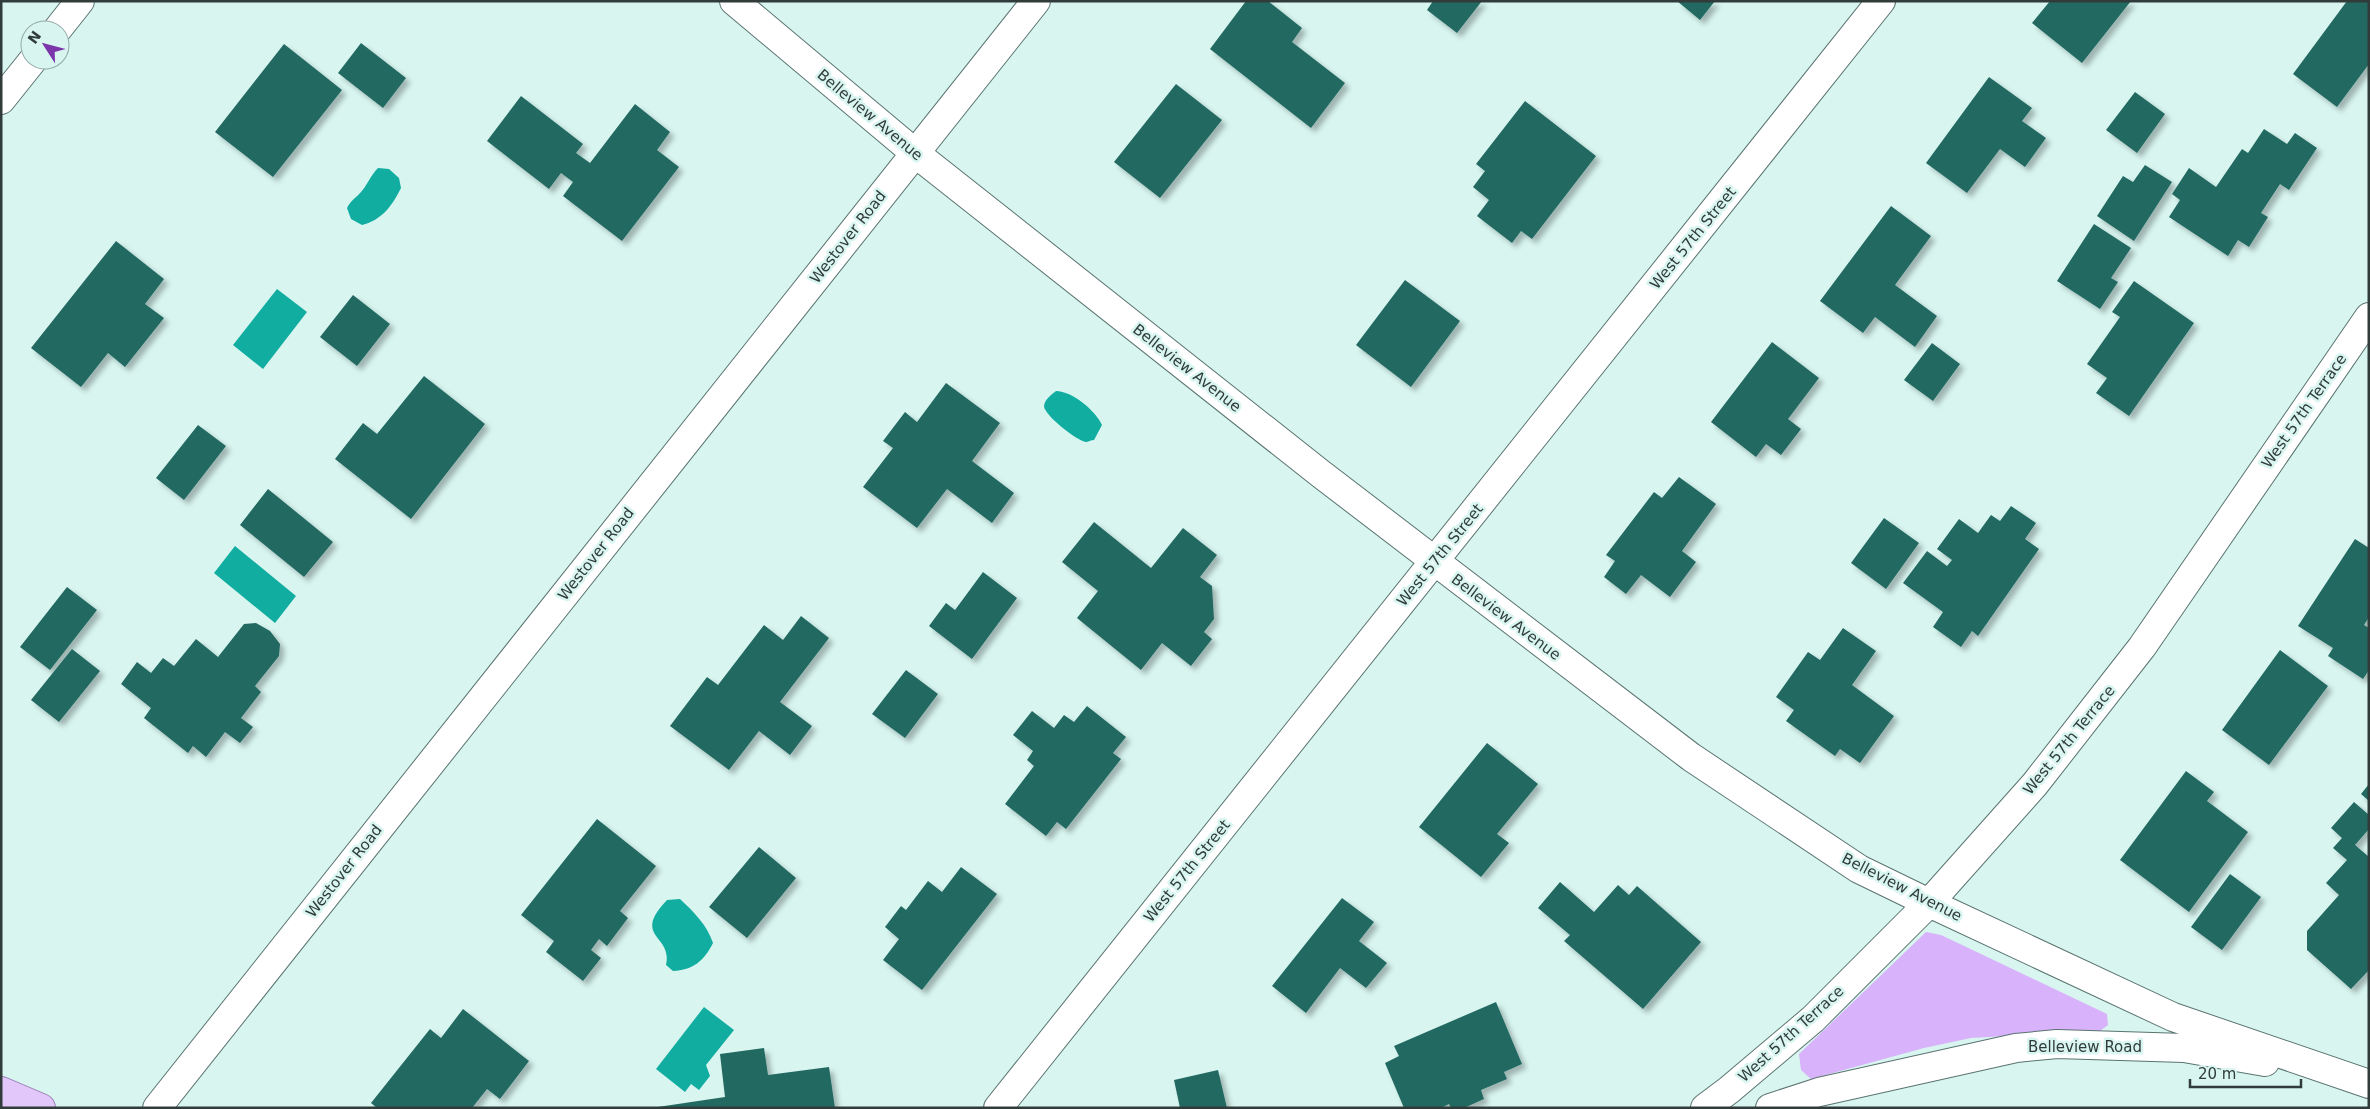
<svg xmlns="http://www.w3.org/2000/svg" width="2370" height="1109" viewBox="0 0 2370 1109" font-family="'DejaVu Sans',sans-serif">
<defs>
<filter id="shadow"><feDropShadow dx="4.5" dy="4.5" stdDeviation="2.5" flood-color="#0004"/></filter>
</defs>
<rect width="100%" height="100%" fill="#d8f5f0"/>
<path fill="#d8b2fa" d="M1926,932L1941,935L2107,1014L2108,1025L2100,1031L1971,1038L1924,1048L1811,1079L1801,1070L1799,1054Z"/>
<path fill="#11ada1" d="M378,168L389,169L399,178L401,188C392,206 382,220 362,225L351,219L347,208C351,200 356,198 361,192C366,187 371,175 378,168Z
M277,289L307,312L263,369L233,345Z
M1056,391C1072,391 1096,411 1102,425L1094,440C1091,440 1088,442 1086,442C1077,441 1044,415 1044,406C1045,399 1051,395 1056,391Z
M235,546L296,596L275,623L214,573Z
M680,899C694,912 707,925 713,943C704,961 693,970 673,971L666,965C673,934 631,938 667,900Z
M704,1007L734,1030L706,1065L710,1076L699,1090L691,1084L685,1092L656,1069Z"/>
<path fill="#236962" filter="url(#shadow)" d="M1246,1H1268L1302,28L1292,42L1345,83L1311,128L1210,49Z
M1433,1H1482L1457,33L1427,10Z
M1677,1H1715L1700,20Z
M2050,1H2131L2082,63L2032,23Z
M2347,1H2369V64L2337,107L2293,74Z
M361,43L406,78L383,108L338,73Z
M284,44L342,90L273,177L215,132Z
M1989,77L2032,108L2022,121L2046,138L2025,167L2000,149L1967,193L1926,163Z
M1176,84L1222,120L1160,198L1114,162Z
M2135,92L2165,114L2137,153L2106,130Z
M521,96L583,144L576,153L590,163L635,104L670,132L657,150L679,167L622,241L563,196L573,182L561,173L549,189L487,141Z
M1525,101L1596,156L1532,239L1521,231L1512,243L1477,216L1489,200L1473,187L1485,171L1476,164Z
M2264,129L2287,144L2295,133L2317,148L2289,190L2280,184L2261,213L2268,217L2249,247L2238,240L2228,256L2169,217L2180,200L2172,194L2189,168L2216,187L2242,149L2248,153Z
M2145,165L2172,182L2134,241L2097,216L2123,176L2133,182Z
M1891,206L1931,236L1895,285L1937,316L1915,347L1875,317L1863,333L1820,301Z
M2094,224L2131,248L2111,278L2118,282L2100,309L2057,281Z
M116,241L164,279L145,304L164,318L125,367L108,353L81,387L31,348Z
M1405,280L1460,321L1411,387L1356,345Z
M2134,281L2194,323L2129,416L2096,393L2107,378L2087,364L2120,317L2112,312Z
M353,295L390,324L357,366L320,337Z
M1772,342L1819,378L1788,419L1801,429L1781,455L1766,444L1756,457L1711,422Z
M1932,343L1960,364L1933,401L1904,380Z
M424,376L485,424L411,519L335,459L363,423L377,434Z
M946,383L1000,423L972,461L1014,493L992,523L947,489L917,528L863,487L893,448L883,441L905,412L917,422Z
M198,425L226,446L184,500L156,478Z
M1679,477L1716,504L1682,551L1696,562L1670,597L1641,575L1626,594L1604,577L1615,561L1606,555L1654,492L1662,498Z
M268,489L333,542L304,577L240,525Z
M2011,506L2036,523L2025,539L2039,549L1978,636L1972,631L1961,647L1933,627L1943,612L1903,583L1927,551L1947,566L1952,560L1937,549L1959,519L1978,533L1991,515L2000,521Z
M1884,518L1919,543L1886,589L1851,563Z
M1094,522L1151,568L1183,528L1217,555L1200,577L1212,586L1214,619L1204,632L1212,639L1191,666L1162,643L1141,670L1077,618L1098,591L1062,562Z
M2355,539L2369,548V617L2364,625L2369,628V670L2363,679L2328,656L2333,648L2298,626Z
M983,572L1017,598L972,659L929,626L946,603L955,610Z
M67,587L97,610L50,670L20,647Z
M801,616L829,638L780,702L812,726L790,755L759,731L729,770L670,726L707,677L718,685L764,625L783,640Z
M256,623L270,631L280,644L279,656L255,686L261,692L241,718L253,727L240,743L225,732L206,757L193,746L188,753L144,718L151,708L121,684L137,662L151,673L163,658L174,666L196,639L218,657L244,624Z
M1843,628L1876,651L1852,685L1894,716L1860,763L1840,749L1835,756L1786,721L1794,710L1776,697L1808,652L1820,660Z
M72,649L100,671L59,722L31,700Z
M2280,650L2328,686L2269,765L2222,730Z
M906,670L938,694L905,738L872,714Z
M1087,706L1126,737L1113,753L1121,759L1066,829L1057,822L1046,836L1005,804L1034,766L1027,760L1033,751L1013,735L1032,711L1054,728L1064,715L1074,722Z
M1487,743L1538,784L1497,834L1509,843L1481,877L1419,827Z
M2186,771L2214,792L2207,801L2248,832L2189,912L2120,860Z
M2369,784V801L2361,794Z
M2354,802L2369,815V829L2355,845L2369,857V970L2351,989L2307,950V931L2339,895L2326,883L2347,860L2333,848L2342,838L2331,828Z
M597,819L656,866L620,911L628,918L607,946L599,939L591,950L601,958L583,981L546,952L554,941L521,915Z
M759,847L796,878L747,938L709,907Z
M961,867L997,894L922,990L883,960L899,939L885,927L901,906L906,910L928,881L942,892Z
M2230,874L2261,897L2222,950L2191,927Z
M1560,882L1594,912L1618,885L1629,895L1637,886L1701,942L1643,1009L1564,941L1570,935L1538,908Z
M1342,898L1374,922L1359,941L1387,963L1366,988L1340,968L1306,1013L1272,986Z
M1496,1002L1522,1064L1504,1072L1507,1079L1481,1090L1484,1099L1464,1108H1451L1449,1104L1441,1108H1404L1385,1063L1399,1056L1394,1046Z
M463,1009L529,1061L500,1099L487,1089L472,1108H377L371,1103L430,1029L441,1038Z
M764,1048L768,1075L829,1067L835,1108H651L725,1097L720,1054Z
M1218,1070L1227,1108H1180L1174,1080Z"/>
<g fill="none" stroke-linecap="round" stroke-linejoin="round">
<g stroke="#5a7470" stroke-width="30">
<path id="minor" d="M734,1L915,153L1321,474L1691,757L1859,869L1929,903L2173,1017L2369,1084
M57,30L80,1
M1,100L33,60
M157,1108L1036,1
M998,1108L1881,1
M1705,1108L1729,1090L1813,1019L1929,903L2035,784L2142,647L2369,317
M1770,1108L1819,1092L2016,1048L2057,1044L2184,1048L2265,1062"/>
</g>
<g stroke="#987eb4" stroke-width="30">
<path id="major" d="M1,1091L41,1108"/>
</g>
<use href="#minor" stroke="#fff" stroke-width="28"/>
<use href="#major" stroke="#e2c7fa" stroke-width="28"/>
</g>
<g text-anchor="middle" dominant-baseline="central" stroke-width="5" stroke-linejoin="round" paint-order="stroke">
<g font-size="15" fill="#313c3a" stroke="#d8f5f0">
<text transform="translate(870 115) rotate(40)">Belleview Avenue</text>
<text transform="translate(848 237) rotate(-52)">Westover Road</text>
<text transform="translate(1693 238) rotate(-51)">West 57th Street</text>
<text transform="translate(1187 368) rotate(38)">Belleview Avenue</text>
<text transform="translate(2304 411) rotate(-55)">West 57th Terrace</text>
<text transform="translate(596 554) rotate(-52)">Westover Road</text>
<text transform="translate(1440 555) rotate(-51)">West 57th Street</text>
<text transform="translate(1506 617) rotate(37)">Belleview Avenue</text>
<text transform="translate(2069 740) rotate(-51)">West 57th Terrace</text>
<text transform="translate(344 871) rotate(-52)">Westover Road</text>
<text transform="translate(1187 871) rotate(-51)">West 57th Street</text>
<text transform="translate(1902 887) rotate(27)">Belleview Avenue</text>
<text transform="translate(1791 1034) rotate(-42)">West 57th Terrace</text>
<text x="2085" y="1047">Belleview Road</text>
</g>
</g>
<rect width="2370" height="1109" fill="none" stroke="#313c3a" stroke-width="5"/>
<g transform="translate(45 45) rotate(306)"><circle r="24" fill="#d8f5f0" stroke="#95aba7"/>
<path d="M0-4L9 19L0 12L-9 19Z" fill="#7b36aa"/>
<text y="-8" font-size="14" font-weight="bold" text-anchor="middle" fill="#313c3a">N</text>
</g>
<path d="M2190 1079v8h111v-8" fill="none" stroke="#313c3a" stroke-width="2.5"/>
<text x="2198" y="1079" font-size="15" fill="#313c3a" stroke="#d8f5f0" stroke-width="4" paint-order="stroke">20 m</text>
</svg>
